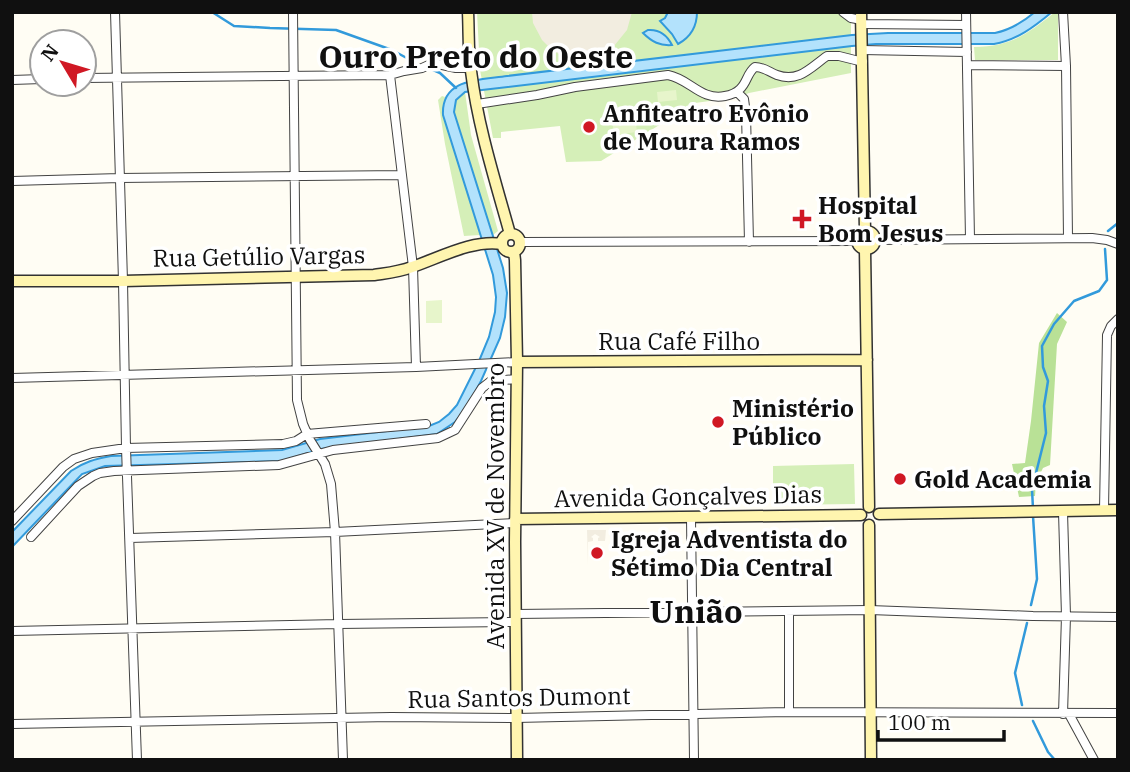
<svg xmlns="http://www.w3.org/2000/svg" width="1130" height="772" viewBox="0 0 1130 772" font-family="'IBM Plex Serif',serif">
<rect width="100%" height="100%" fill="#fffdf4"/>
<path fill="#d5efb8" d="M477,12H851V73L749,93L739,97L695,103L601,161L566,162L560,126L501,132V138H493L480,70Z
M1055,12H1058V60H975L974,47C1012,46 1026,35 1055,12Z
M465,92L471,135L498,231L493,235L454,112L456,100Z
M442,96L445,97L443,105V115L480,235L464,236L445,144L438,100Z
M854,464L855,504L773,505V466Z"/>
<path fill="#b9e196" d="M1057,313L1067,322L1057,344L1050,465L1043,468L1036,482L1035,496L1019,497L1012,464L1025,463L1031,421L1039,343Z"/>
<path fill="#e7f5cb" d="M676,90L677,100L658,102L657,92Z
M635,116L637,132L614,135L612,119Z
M442,300V323H426V301Z"/>
<path fill="#f2ede0" d="M532,12H632L627,30L614,46L600,56L580,60H572L564,57L552,50L542,40L533,23Z
M587,530H606L605,541H598V538L600,537L595,534L591,537L593,538V541L588,542V566Z"/>
<path fill="#b3e2fc" stroke="#329adb" stroke-width="2" d="M668,12H697C697,27 691,37 678,44L672,34L660,21L665,18Z
M1035,12H1052C1034,27 1017,40 994,44H876L852,46L465,92L456,100L454,112L503,268L507,293L505,317L500,338L481,381L466,409L455,422L437,434L321,449L282,461L105,466L82,474L12,547V532L71,471C84,462 95,459 111,456L282,450L320,439L429,426L439,422L449,414L457,405L479,361L489,337L495,312L496,297L493,275L443,115C441,78 480,80 507,76L852,35L888,33H995C1010,30 1023,22 1035,12Z
M648,30C660,29 667,35 672,45C660,46 652,42 643,33Z"/>
<g fill="none" stroke-linecap="round" stroke-linejoin="round">
<path stroke="#329adb" stroke-width="2.5" d="M212,12L234,26L270,28L336,30L392,50L414,62
M431,69L440,73L456,88
M1108,231L1118,223
M1033,509L1032,489L1046,433L1044,406L1048,381L1043,367L1042,346L1054,324L1074,301L1099,291L1107,280L1105,249
M1031,605L1037,579L1033,516
M1022,705L1015,673L1027,623
M1033,721L1048,752L1055,760"/>
<g stroke="#434343" stroke-width="10">
<path id="street" d="M115,12L123,281L126,448L137,760
M293,12L297,400L303,424L310,440L325,464L331,484L335,532L343,760
M843,12L851,18L862,20
M966,12L970,239
M1063,12L1066,66L1068,238
M862,24L966,25
M862,50L967,52
M967,65L1066,66
M390,75L413,267L416,367
M84,78L390,75L404,71L422,68L433,63L456,68H470
M12,80L42,79
M737,92L744,99L746,114L749,242
M477,104L537,95L575,87L668,75C690,79 701,101 725,96C730,95 736,93 740,89C747,83 747,73 755,67C764,67 769,72 777,75C799,83 811,67 827,56H839L863,62
M12,181L120,178L402,175
M875,240L1092,238L1107,240L1118,244
M520,242L856,241
M12,378L416,367L517,362
M1104,510L1107,335L1111,326L1118,319
M1063,512L1066,616L1063,714
M691,518L694,760
M12,521L63,467L74,459L92,453L126,448L283,444L296,441L307,434L426,424
M31,537L78,486L93,476L100,473L114,471L279,465L333,450L438,438L455,430L482,388L491,381L517,379
M130,538L335,532L515,523
M789,611V712
M515,614L870,610L1033,616L1118,617
M12,631L339,624L516,622
M1069,714L1094,760
M12,724L391,717L516,718L789,712L1118,713"/>
</g>
<g stroke="#323232" stroke-width="13">
<path id="secondary" d="M468,12C469,32 468,52 471,71C478,127 495,180 510,234
M861,12L865,231
M857 240a9 9 0 1 1 18 0a9 9 0 1 1-18 0Z
M502 243a9 9 0 1 1 18 0a9 9 0 1 1-18 0Z
M865,250L869,507
M514,252L515,260L517,362L515,542L517,760
M12,281H123L374,275C387,273 399,272 412,267C439,258 473,239 502,244
M517,362L867,360
M879,514L1118,510
M515,519L861,515
M869,525L871,760"/>
</g>
<use href="#street" stroke="#fff" stroke-width="8"/>
<use href="#secondary" stroke="#fff5af" stroke-width="10"/>
</g>
<g fill="#d01824" stroke="#fff" stroke-width="2.5">
<circle cx="589" cy="127" r="7"/>
<path d="M798.5 208.5h7v7h7v7h-7v7h-7v-7h-7v-7h7z"/>
<circle cx="718" cy="422" r="7"/>
<circle cx="900" cy="479" r="7"/>
<circle cx="597" cy="553" r="7"/>
</g>
<g text-anchor="middle" dominant-baseline="central" stroke-width="7" stroke-linejoin="round" paint-order="stroke">
<g font-size="24" font-weight="bold" fill="#101010" stroke="#fff" text-anchor="start">
<text x="603" y="113">Anfiteatro Evônio<tspan x="603" dy="28">de Moura Ramos</tspan></text>
<text x="818" y="205">Hospital<tspan x="818" dy="28">Bom Jesus</tspan></text>
<text x="732" y="408">Ministério<tspan x="732" dy="28">Público</tspan></text>
<text x="914" y="479">Gold Academia</text>
<text x="611" y="539">Igreja Adventista do<tspan x="611" dy="28">Sétimo Dia Central</tspan></text>
</g>
<g font-size="24" fill="#101010" stroke="#fff">
<text transform="translate(259 256) rotate(-1)">Rua Getúlio Vargas</text>
<text x="679" y="341">Rua Café Filho</text>
<text transform="translate(688 496) rotate(-1)">Avenida Gonçalves Dias</text>
<text transform="translate(495 506) rotate(-90)">Avenida XV de Novembro</text>
<text transform="translate(519 697) rotate(-1)">Rua Santos Dumont</text>
</g>
<g font-size="32" font-weight="bold" fill="#101010" stroke="#fff">
<text x="476" y="56">Ouro Preto do Oeste</text>
<text x="696" y="611">União</text>
</g>
</g>
<rect width="1130" height="772" fill="none" stroke="#101010" stroke-width="28"/>
<g transform="translate(63 63) rotate(308)"><circle r="33" fill="#ffffff" stroke="#9f9f9f" stroke-width="2"/>
<path d="M0-5L12 26L0 18L-12 26Z" fill="#d01824"/>
<text y="-10" font-size="19" font-weight="bold" text-anchor="middle" fill="#101010">N</text>
</g>
<path d="M878 730v10h126v-10" fill="none" stroke="#101010" stroke-width="3.5"/>
<text x="888" y="730" font-size="21" fill="#101010" stroke="#ffffff" stroke-width="5" paint-order="stroke">100 m</text>
</svg>
